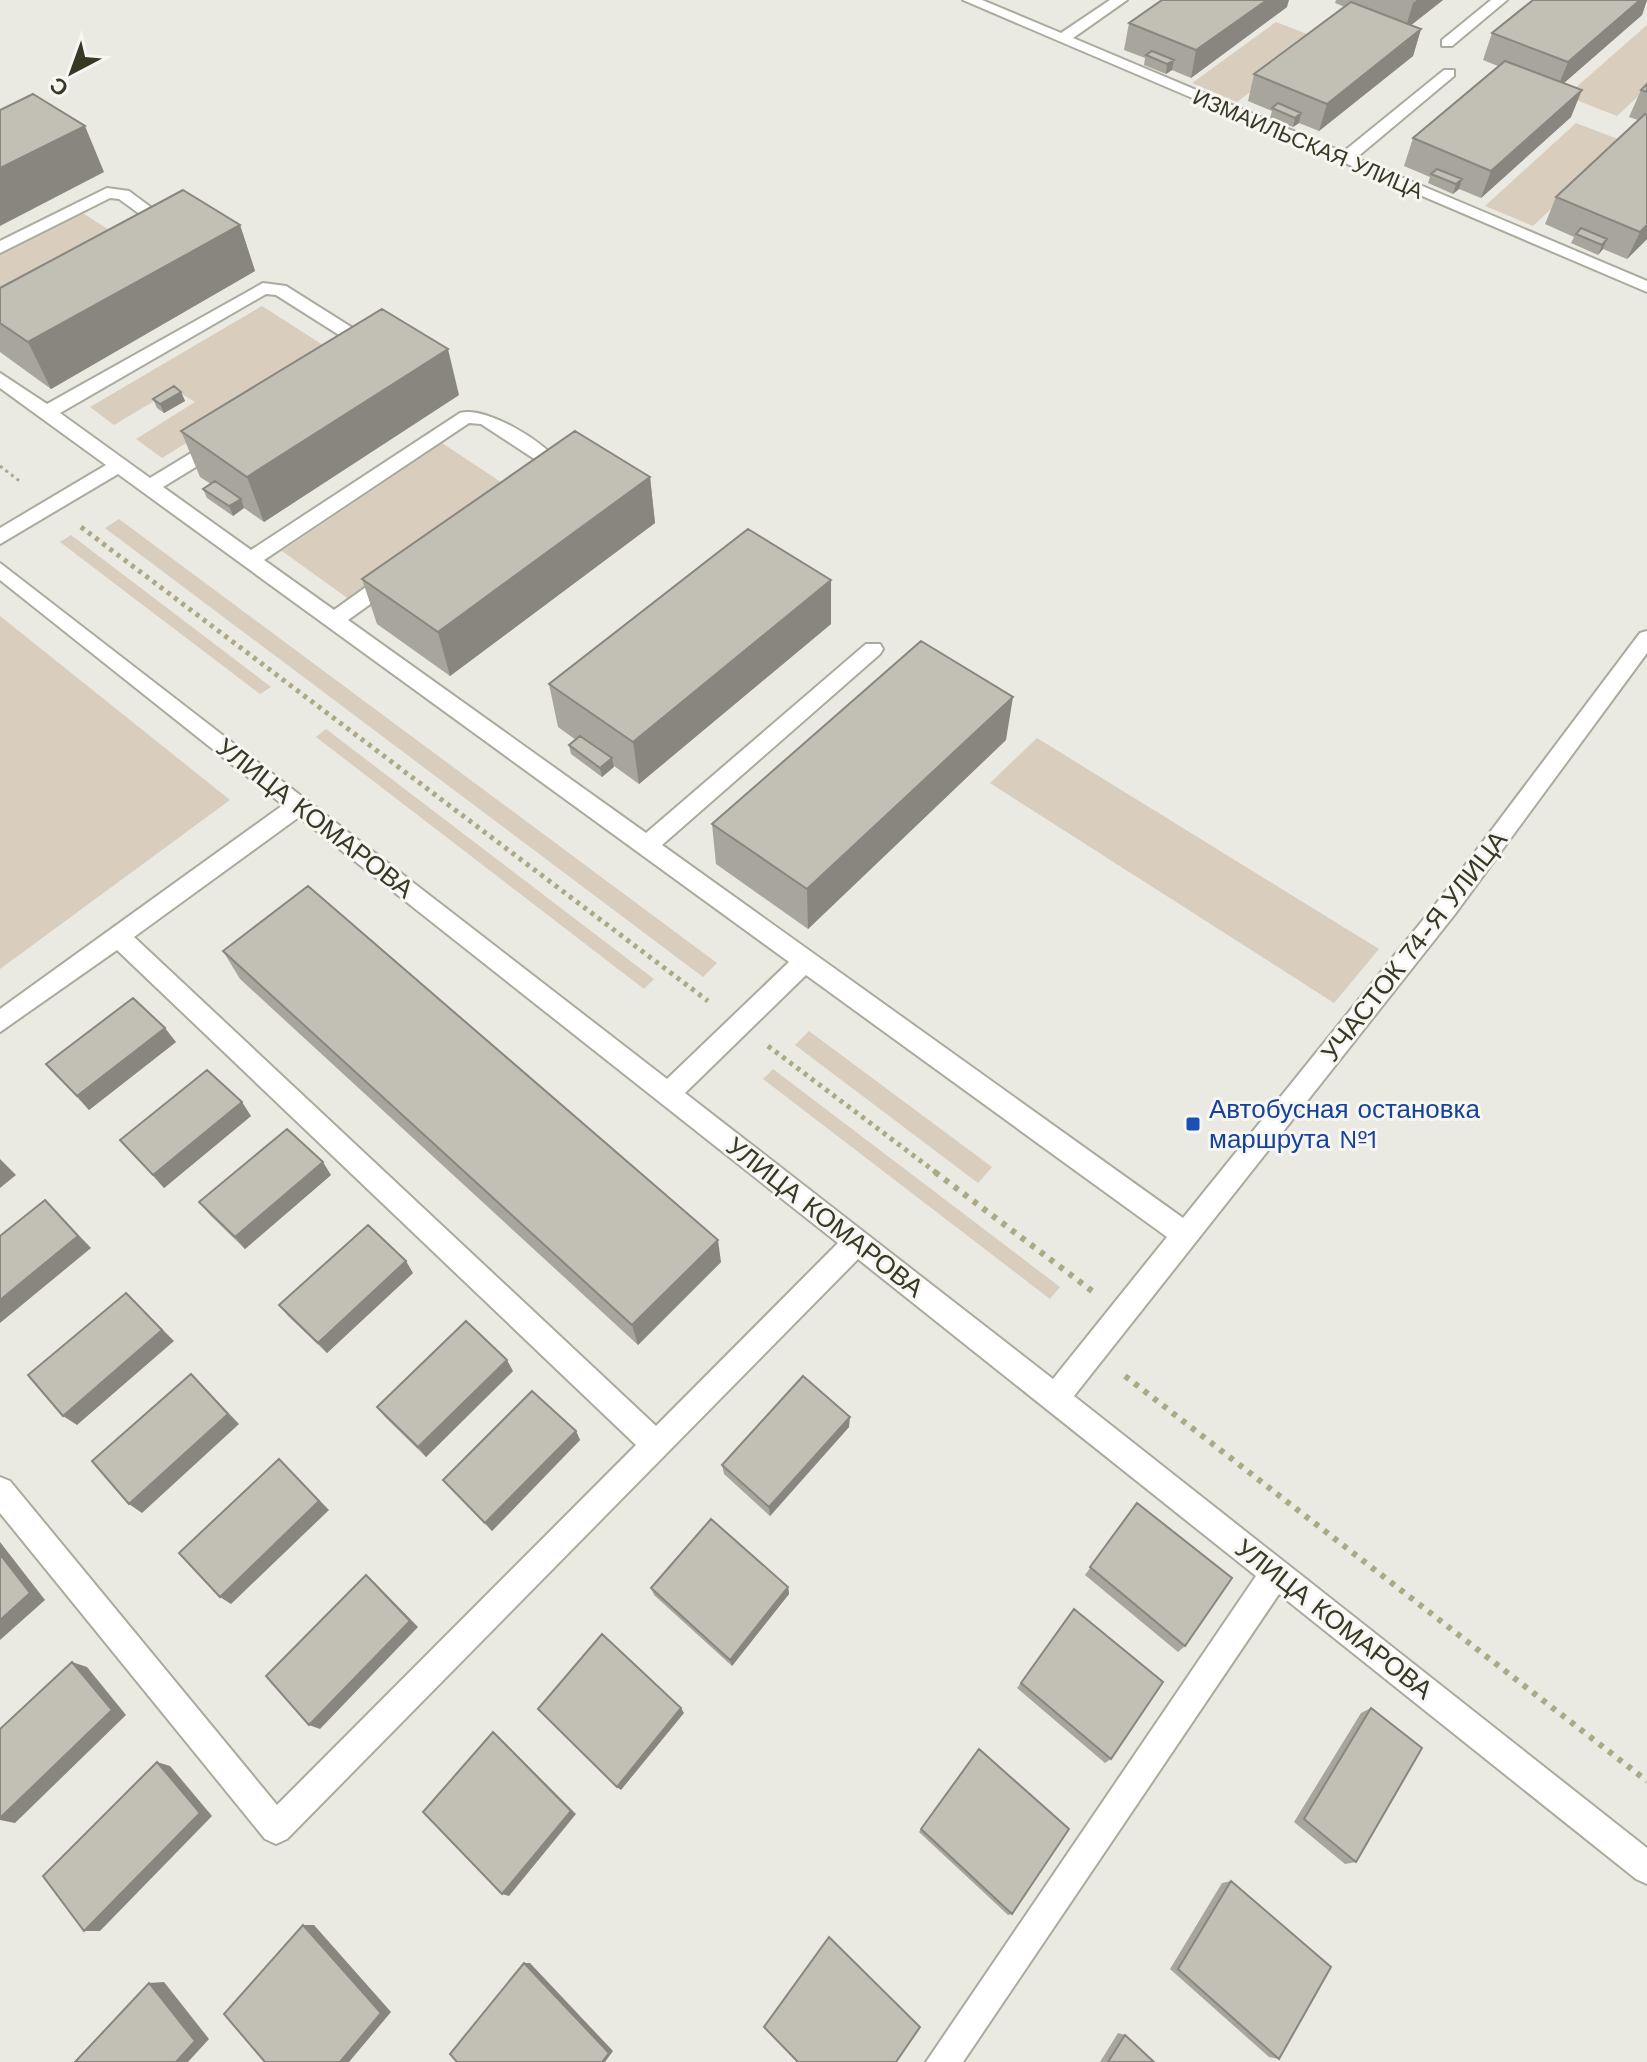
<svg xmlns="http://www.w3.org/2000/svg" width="1647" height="2062" viewBox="0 0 1647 2062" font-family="'Work Sans',sans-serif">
<rect width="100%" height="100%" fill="#eae9e2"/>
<path fill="#d9cebe" d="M1276,22L1320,39L1237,102L1192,83Z
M1647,25V88L1617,116L1566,96Z
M1576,123L1623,141L1533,226L1485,206Z
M81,212L133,245L0,317V254Z
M262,306L334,352L162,458L136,439L195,402L174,389L114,425L90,407Z
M442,443L510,488L350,600L282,551Z
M119,519L717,963L703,977L105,528Z
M71,535L271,687L260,694L60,542Z
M0,616L230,800L0,969Z
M326,729L654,979L644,989L316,737Z
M1037,738L1379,949L1334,1003L990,783Z
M809,1031L992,1167L978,1183L795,1045Z
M773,1069L1060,1287L1050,1299L763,1079Z"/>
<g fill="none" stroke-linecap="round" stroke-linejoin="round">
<g stroke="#aaaa9e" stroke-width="4">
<path id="minor" d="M963,0H982L1061,33L1110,0H1127L1073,38L1343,152L1444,70H1454V76L1356,158L1647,281V292Z
M1491,0H1507L1452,46H1442V40Z
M107,188L129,191L180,229L178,233H166L119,199L110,198L0,253V241Z
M263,283L286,286L367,337L375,346L371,357H359L355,345L276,295L266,294L60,413L150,478L211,441H225V449L163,487L251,550L460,413C485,406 544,441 558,462L543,482H529L527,478L536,460L481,424L469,423L264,560L334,610L387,572H401L404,577L401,582L348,620L646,833L866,644H880L883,649L880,654L662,845L1183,1218L1439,900L1640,633L1647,631V653L1455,914L1074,1396L1647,1848V1884L1636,1879L1279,1594L963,2062H926L1256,1576L858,1259L287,1839L276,1844L265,1839L0,1513V1477L10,1481L277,1805L636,1445L117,950L0,1032V1009L283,805L0,580V563L667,1079L789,962L118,474L0,544V528L106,465L0,388V373L47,404ZM299,817L838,1243L656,1426L134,937ZM806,975L1167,1237L1053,1379L685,1093Z"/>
</g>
<path stroke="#aaaa86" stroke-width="3" stroke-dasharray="3 4" stroke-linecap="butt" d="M0,466L22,483"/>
<path stroke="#aaaa86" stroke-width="5" stroke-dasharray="4 5" stroke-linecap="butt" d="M81,527L708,1001
M768,1046L938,1174"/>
<path stroke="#aaaa86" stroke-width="6" stroke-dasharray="5 7" stroke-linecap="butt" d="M935,1172L1092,1291
M1125,1376L1647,1781"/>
<use href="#minor" fill="#fff" fill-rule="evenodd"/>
</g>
<path fill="#a7a59c" d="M1336,0H1443L1411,25L1421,29L1413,56L1319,131L1299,123L1293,127L1270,118L1272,111L1248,101L1254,74L1345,7L1335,3Z
M1647,0L1642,15L1564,83L1571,117L1481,198L1459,189L1453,194L1428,183L1430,177L1404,166L1413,138L1498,66L1483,60L1492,33Z
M1287,7L1191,78L1172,70L1166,74L1144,65L1145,58L1124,50L1129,23Z
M1647,84V239L1627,259L1603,249L1598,255L1571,243L1574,237L1545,224L1556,197L1638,120L1629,117L1641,90Z
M240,225L255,271L51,389L0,352V288Z
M181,392L185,401L164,413L157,408L153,399Z
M459,395L264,522L244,508L233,516L207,498L203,489L211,484L200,477L181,431Z
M650,477L655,523L450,676L377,624L362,579Z
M831,624L639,784L614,766L602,777L571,754L569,745L576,740L558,727L549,684Z
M1006,740L808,929L716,864L712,824Z
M223,951L721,1262L638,1345L240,979Z
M176,1042L89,1110L46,1064Z
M251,1116L164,1188L120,1140Z
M331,1175L245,1249L210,1215L199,1202Z
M413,1273L327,1353L288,1316L279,1305Z
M513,1371L426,1457L385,1417L377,1407Z
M849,1427L770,1516L724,1474L722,1465Z
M576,1431L580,1440L492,1531L443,1480Z
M1137,1503L1185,1646L1178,1652L1085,1575Z
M788,1587L789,1594L732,1666L654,1595L651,1588Z
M1074,1609L1111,1759L1105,1763L1017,1688Z
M1371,1708L1356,1862L1345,1864L1294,1822L1361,1713Z
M979,1749L1012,1914L1008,1915L919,1832Z
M1231,1881L1279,2059L1269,2057L1170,1969L1222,1883Z
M1118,2033L1125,2035L1154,2062H1100Z"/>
<path fill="#88867f" d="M1267,0H1289L1287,7L1191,78L1196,50Z
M1417,0H1443L1405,30L1413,3Z
M1640,0H1647L1642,15L1557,89L1568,62Z
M1421,29L1413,56L1319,131L1327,104Z
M1174,60L1172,70L1166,74L1167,64Z
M1582,90L1571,117L1481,198L1491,171Z
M1301,113L1299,123L1293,127L1295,118Z
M85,126L104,172L0,226V168Z
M1462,179L1459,189L1453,194L1456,184Z
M240,225L255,271L51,389L28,342Z
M1647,225V239L1627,259L1640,232Z
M1607,239L1603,249L1598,255L1602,245Z
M448,349L459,395L264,522L247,477Z
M181,392L185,401L164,413L160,404Z
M650,477L655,523L450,676L438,632Z
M241,499L244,508L233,516L229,506Z
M831,580V624L639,784L633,742Z
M1013,697L1006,740L808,929L807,889Z
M612,758L614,767L602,777L600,768Z
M165,1028L176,1042L89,1110L77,1096Z
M242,1102L251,1116L164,1188L153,1175Z
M0,1159L16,1175L0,1188Z
M323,1162L331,1175L245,1249L235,1237Z
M45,1200L91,1248L0,1323V1300Z
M718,1240L721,1262L638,1345L632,1325Z
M406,1261L413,1273L327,1353L318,1343Z
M126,1293L174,1341L77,1425L63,1416Z
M507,1360L513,1371L426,1457L418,1447Z
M191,1374L239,1424L142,1513L129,1504Z
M850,1417L849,1427L770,1516L769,1507Z
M576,1431L580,1440L492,1531L485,1523Z
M279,1459L329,1510L231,1604L220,1597Z
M0,1542L45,1600L0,1640Z
M366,1575L375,1583L418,1627L320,1729L309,1725Z
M788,1587L789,1594L732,1666L730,1660Z
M72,1662L87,1667L126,1715L15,1823L0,1820V1818Z
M681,1708L684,1713L621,1790L617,1787Z
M493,1732L499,1737L576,1814L509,1896L502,1894Z
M157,1762L170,1766L212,1816L100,1931H84Z
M303,1925H314L391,2012L349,2062H340Z
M524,1963H530L613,2051L605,2062H602Z
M164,1982L209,2039L188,2062H176L149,1983Z"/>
<path fill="#c2c0b5" stroke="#88867f" stroke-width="2" d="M1162,0H1267L1196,50L1129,23Z
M1533,0H1640L1568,62L1492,33Z
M1351,2L1421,29L1327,104L1254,74Z
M1152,51L1174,60L1167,64L1146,55Z
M1505,61L1582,90L1491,171L1413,138Z
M1647,84V92L1641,90Z
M33,94L85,126L0,168V110Z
M1278,103L1301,113L1295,118L1272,108Z
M1645,114L1647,115V225L1640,232L1556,197Z
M1437,169L1462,179L1456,184L1431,174Z
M183,190L240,225L28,342L0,323V288Z
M1581,228L1607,239L1602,245L1576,234Z
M382,309L448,349L247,477L181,431Z
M174,386L181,392L160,404L153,399Z
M575,431L650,477L438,632L362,579Z
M215,481L241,499L229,506L203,489Z
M748,529L831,580L633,742L549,684Z
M921,641L1013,697L807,889L712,824Z
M580,736L612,758L600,768L569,745Z
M308,886L718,1240L632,1325L223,951Z
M133,998L165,1028L77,1096L46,1064Z
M207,1070L242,1102L153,1175L120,1140Z
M287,1129L323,1162L235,1237L199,1202Z
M45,1200L78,1236L0,1300V1236Z
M368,1225L406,1261L318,1343L279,1305Z
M126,1293L162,1330L63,1416L28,1375Z
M466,1321L507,1360L418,1447L377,1407Z
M191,1374L228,1414L129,1504L92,1461Z
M803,1376L850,1417L769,1507L722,1465Z
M532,1391L576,1431L485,1523L443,1480Z
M279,1459L319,1501L220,1597L179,1553Z
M1137,1503L1232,1578L1185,1646L1090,1567Z
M711,1519L788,1587L730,1660L651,1588Z
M0,1554L30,1593L0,1620Z
M366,1575L410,1621L309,1725L266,1676Z
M1074,1609L1163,1682L1111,1759L1021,1683Z
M602,1634L681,1708L617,1787L538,1709Z
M72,1662L112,1710L0,1818V1729Z
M1371,1708L1422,1748L1356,1862L1304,1819Z
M493,1732L571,1811L502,1894L423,1812Z
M979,1749L1069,1829L1012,1914L921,1829Z
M157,1762L200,1813L84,1931L43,1876Z
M1231,1881L1331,1967L1279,2059L1178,1969Z
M303,1925L381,2013L340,2062H265L224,2014Z
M829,1937L920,2027L896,2062H798L764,2027Z
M524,1963L609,2053L602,2062H457L450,2054Z
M149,1983L195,2041L176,2062H75Z
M1125,2035L1154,2062H1108Z"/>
<rect fill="#1a4fb4" stroke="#f7f6f2" stroke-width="3" x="1185" y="1116" width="16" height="16" rx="4"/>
<g text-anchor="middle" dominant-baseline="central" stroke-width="6" stroke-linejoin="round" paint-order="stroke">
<g font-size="22" fill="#383924" stroke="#f7f6f2">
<text transform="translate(1308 144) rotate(23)">ИЗМАИЛЬСКАЯ УЛИЦА</text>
</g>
<g font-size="26" fill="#383924" stroke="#f7f6f2">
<text transform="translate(315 818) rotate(38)">УЛИЦА КОМАРОВА</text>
<text transform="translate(1414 946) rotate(-52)">УЧАСТОК 74-Я УЛИЦА</text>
<text transform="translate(825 1217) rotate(38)">УЛИЦА КОМАРОВА</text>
<text transform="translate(1334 1619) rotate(38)">УЛИЦА КОМАРОВА</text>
</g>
<g font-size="26" fill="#164399" stroke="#f7f6f2" text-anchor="start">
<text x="1209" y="1109">Автобусная остановка<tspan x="1209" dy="30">маршрута №1</tspan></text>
</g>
</g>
<g transform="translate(72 72) rotate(221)" stroke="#f7f6f2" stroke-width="6" paint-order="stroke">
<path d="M0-6L14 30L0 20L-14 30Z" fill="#383924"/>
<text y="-12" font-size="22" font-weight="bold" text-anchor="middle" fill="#383924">С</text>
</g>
</svg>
